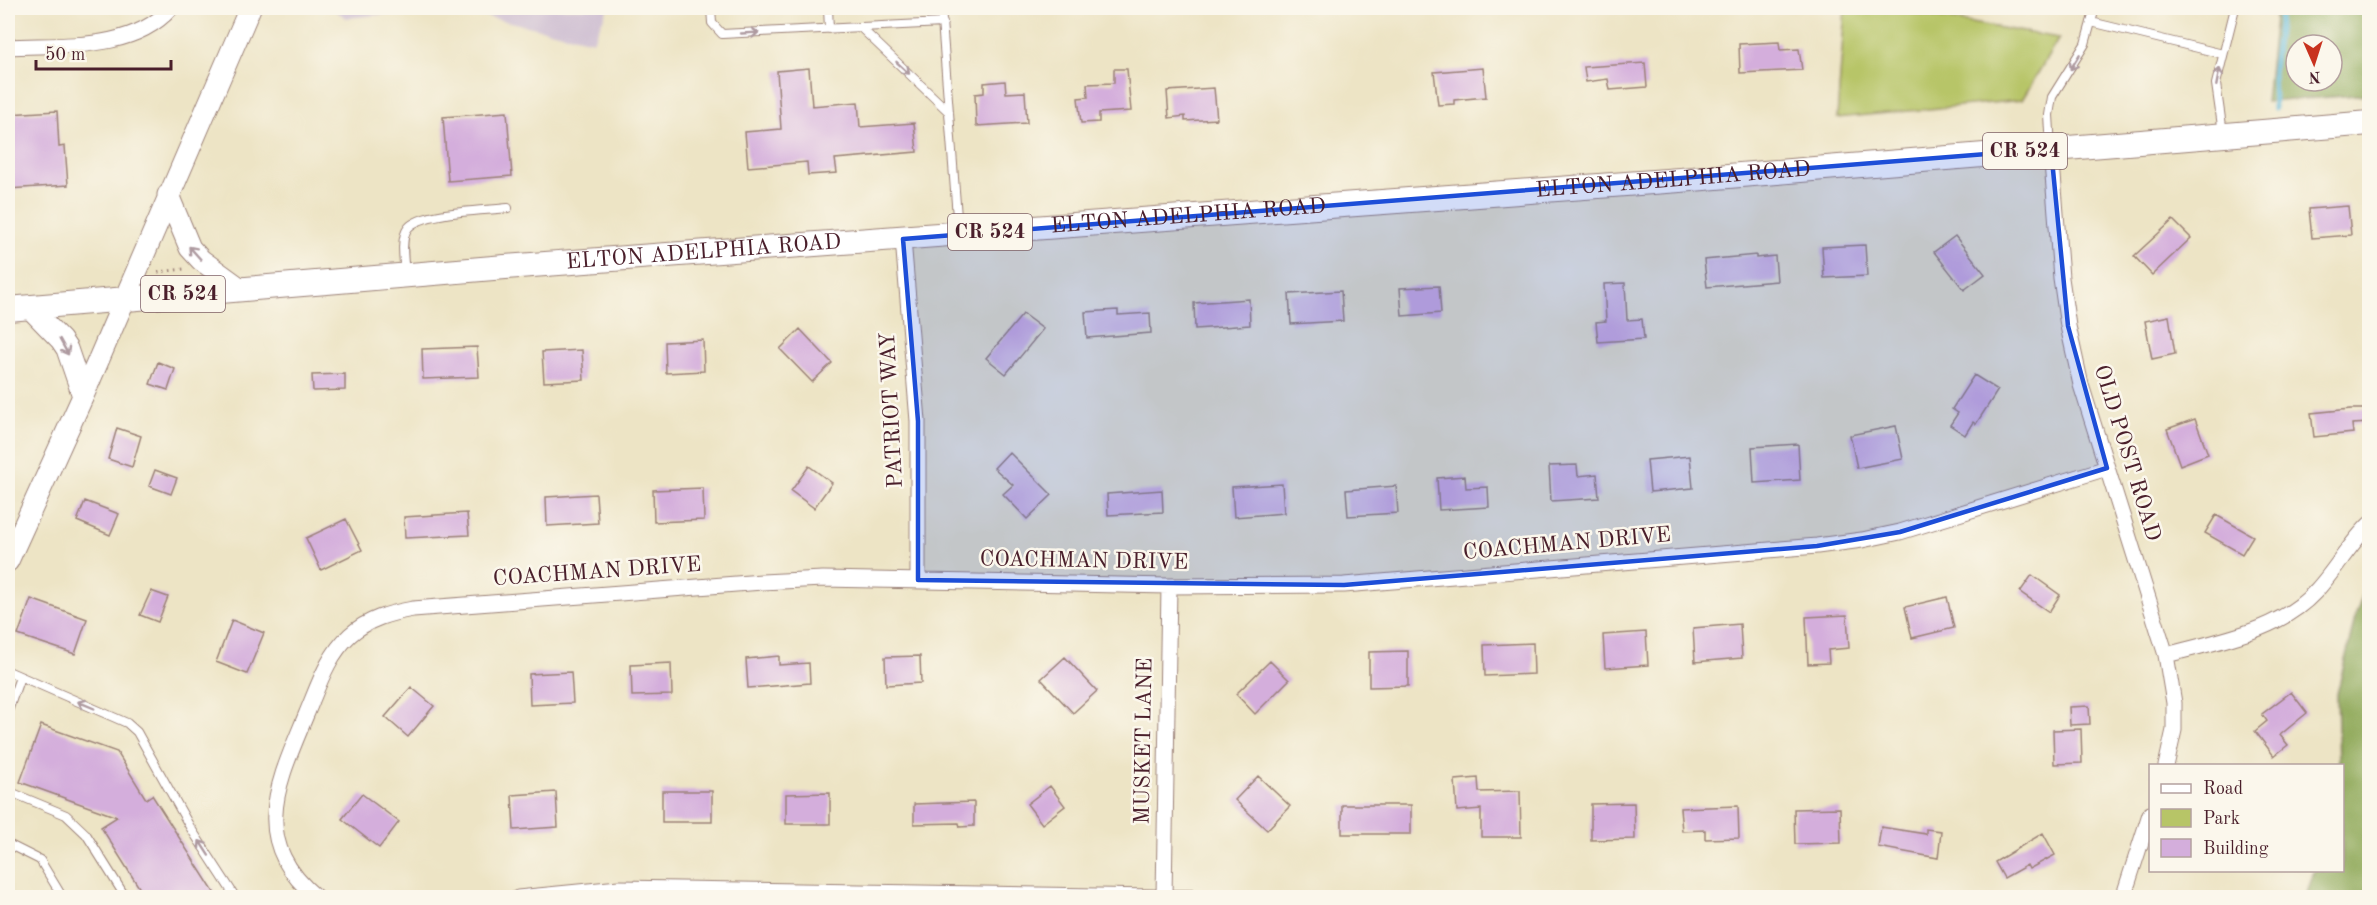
<svg xmlns="http://www.w3.org/2000/svg" width="2377" height="905" viewBox="0 0 2377 905" font-family="'Old Standard TT',serif">
<rect width="100%" height="100%" fill="#fbf7ec"/>
<filter id="ink" filterUnits="userSpaceOnUse"><feTurbulence type="fractalNoise" baseFrequency=".0167" numOctaves="2"/><feDisplacementMap in="SourceGraphic" scale="12" xChannelSelector="R" yChannelSelector="G"/><feConvolveMatrix kernelMatrix="1 2 1 2 8 2 1 2 1" color-interpolation-filters="sRGB"/></filter>
<filter id="wash" filterUnits="userSpaceOnUse"><feTurbulence type="fractalNoise" baseFrequency=".008" numOctaves="4" result="noise"/><feDisplacementMap in="SourceGraphic" scale="24" xChannelSelector="R" yChannelSelector="G"/><feGaussianBlur stdDeviation="1.35" result="paint"/><feColorMatrix in="noise" values="0 0 0 0 0 0 0 0 0 0 0 0 0 0 0 0 0 1.4 0 .05"/><feComposite in="paint" operator="in"/></filter>
<g filter="url(#wash)">
<rect width="100%" height="100%" fill="#ede4c5"/>
<path fill="#cebed1" d="M330,8H608L593,41L449,8L347,18Z"/>
<path fill="#b7c567" stroke="#807249" stroke-width="1.5" d="M1845,8H1884L2059,38L2022,100L1837,118Z"/>
<path fill="#91aa5c" stroke="#6e6444" stroke-width="1.5" fill-rule="evenodd" d="M2276,8H2369V94L2266,102ZM2296,45H2332V81H2296Z
M2369,578V883L2365,897H2306L2314,871L2342,870V766L2339,765L2337,694L2356,614Z"/>
<g fill="none" stroke-linecap="round" stroke-linejoin="round">
<path stroke="#5ab6d8" stroke-width="5" d="M2274,109L2273,70L2281,8"/>
</g>
<g id="blocks">
<path fill="#d4aedc" d="M1779,42L1780,50L1799,49L1802,70L1740,73L1739,44Z
M1645,63L1647,87L1610,90L1608,79L1586,82L1584,67Z
M809,68L812,106L858,102L860,127L914,123L917,152L835,159L837,173L808,175L807,162L748,167L745,132L781,129L777,71Z
M1483,68L1486,97L1454,100V104L1438,105L1434,72Z
M1114,69H1127L1131,111L1099,113V122L1081,123L1078,98L1088,97L1087,84L1114,83Z
M1005,81L1006,93L1025,92L1027,123L976,126L975,94L984,93V83Z
M1214,88L1217,119L1185,121V116L1169,118L1167,91Z
M57,111L59,147L65,146L68,185L8,189V114Z
M507,112L512,176L448,181L443,117Z
M2348,206L2351,235L2312,238L2309,209Z
M2173,220L2191,238L2152,275L2134,256Z
M1955,236L1985,274L1964,290L1934,252Z
M1865,245L1867,276L1824,278L1822,247Z
M1756,255V258L1775,256L1777,281L1707,287L1704,260Z
M1625,283L1627,320L1642,319L1644,339L1598,342L1596,322L1606,321L1604,284Z
M1439,286L1441,313L1402,316L1400,288Z
M1341,291L1343,321L1291,324L1289,294Z
M1249,299L1250,325L1195,329L1194,303Z
M1118,310V315L1150,313L1151,333L1087,338L1085,312Z
M1023,314L1043,329L1006,374L986,358Z
M2169,316L2175,354L2152,359L2145,321Z
M800,329L832,363L812,382L780,349Z
M703,340L704,371L666,373L665,342Z
M477,347L479,377L423,379L422,349Z
M582,350L584,380L544,382L542,352Z
M158,362L175,369L168,390L150,384Z
M345,374V390L313,391L312,375Z
M1974,375L1998,390L1976,424L1973,422L1965,435L1950,425L1958,413L1952,409Z
M2351,409H2370V423L2352,424L2353,433L2314,437L2311,413Z
M2195,419L2208,454L2180,465L2167,429Z
M1896,426L1903,459L1857,468L1850,435Z
M117,428L141,436L132,467L108,459Z
M1798,444L1800,480L1754,483L1752,447Z
M1009,452L1052,495L1027,519L1003,494L1013,485L994,468Z
M1690,456L1693,488L1650,492L1647,460Z
M1577,465L1578,476L1597,474L1599,498L1551,501L1549,466Z
M809,466L832,483L814,508L791,491Z
M155,470L177,478L171,494L149,486Z
M1465,476L1466,488L1488,487L1489,507L1439,510L1437,478Z
M1282,484L1284,513L1234,517L1232,487Z
M1396,486L1398,513L1348,516L1346,490Z
M703,488L704,520L654,522L653,490Z
M1162,490L1163,512L1108,515L1107,494Z
M596,494L598,523L547,526L546,497Z
M85,501L119,514L110,535L77,521Z
M467,513L469,535L405,538L404,517Z
M2216,515L2253,536L2242,554L2205,533Z
M346,519L362,550L321,570L306,538Z
M2032,575L2060,595L2049,612L2020,592Z
M151,591L168,597L158,622L140,615Z
M1947,597L1954,628L1912,638L1905,607Z
M31,599L87,619L75,654L18,635Z
M1847,615L1849,648L1828,650L1829,663L1808,664L1806,617Z
M232,620L264,633L247,674L216,662Z
M1740,624L1742,658L1695,662L1693,628Z
M1646,632L1648,665L1605,668L1603,635Z
M1533,643L1534,674L1485,676L1484,645Z
M1408,651V686L1369,687V652Z
M779,656V665L809,663L810,683L748,688L746,659Z
M920,656L921,683L886,685L885,657Z
M1065,657L1097,691L1073,713L1041,679Z
M1270,661L1289,680L1255,714L1236,694Z
M671,663L672,695L632,696L631,665Z
M571,672L573,703L530,705L529,674Z
M411,687L434,706L408,737L385,717Z
M2291,692L2307,713L2280,735L2288,745L2274,756L2255,731L2267,721L2262,714Z
M2089,706L2090,724L2070,725L2069,707Z
M41,725L117,752L146,799L152,795L217,897H145L101,827L117,817L20,782Z
M2081,729L2082,763L2054,764L2053,730Z
M1258,776L1290,806L1267,830L1235,800Z
M1478,778L1479,792L1520,791L1521,837H1481V809L1457,811L1455,780Z
M1050,786L1065,806L1042,824L1027,804Z
M662,791H712V822H662Z
M556,792L558,827L514,830L512,795Z
M830,793V824H786V794Z
M362,794L399,822L379,848L342,819Z
M974,802V826L960,827L959,823L914,824V804Z
M1634,803L1635,839L1591,840V804Z
M1342,805H1411V834H1342Z
M1738,806L1739,838L1705,839V830L1682,831L1680,808Z
M1840,808L1841,843L1795,844L1794,809Z
M1881,827L1926,834V829L1941,831L1938,858L1878,847Z
M2043,833L2055,855L2029,869L2027,865L2004,878L1995,862Z"/>
</g>
</g>
<g filter="url(#ink)">
<use href="#blocks" fill-opacity="0" stroke="#9c8278" stroke-width="1.5"/>
<g fill="none" stroke-linecap="round" stroke-linejoin="round">
<g stroke="#9c8278" stroke-width="10">
<path id="lane" d="M711,8L712,23L722,34L943,23
M828,8L829,29
M941,8L958,230
M2091,22L2223,54
M860,27L949,112
M2223,133L2216,84L2235,8
M2051,148L2049,115L2052,97L2085,44L2095,8
M405,274C404,262 400,238 408,228C422,211 486,211 508,208
M8,671L127,723L137,732L190,827L236,898
M8,711L20,677
M8,791L66,815L86,834L126,898
M8,844L40,860L63,898"/>
</g>
<g stroke="#9c8278" stroke-width="17">
<path id="street" d="M8,47C62,44 132,52 171,8
M2051,149L2061,278L2068,326L2081,385L2166,655L2174,703V730L2166,766
M903,239L918,421V580
M2166,655C2217,641 2278,632 2315,592C2335,571 2349,544 2370,524
M1164,897L1169,586
M317,898C248,841 278,783 306,715C318,687 327,656 350,635C368,619 390,613 413,609L762,582L823,579L1169,586L1344,585L1817,546L1862,540L1900,532L2107,468
M518,898L619,888L1213,898
M2123,898L2150,814"/>
</g>
<g stroke="#9c8278" stroke-width="23">
<path id="secondary" d="M168,195L190,248L201,260L241,289
M29,307L61,340L67,349L83,396
M8,561L83,396L250,8"/>
</g>
<g stroke="#9c8278" stroke-width="26">
<g id="primary">
<path id="s1" d="M8,309L505,267L1680,180L2370,123"/>
</g>
</g>
<path stroke="#9c8278" stroke-width="3" stroke-dasharray="1.5 4.5" stroke-linecap="butt" d="M158,272L184,269"/>
<use href="#lane" stroke="#fff" stroke-width="8"/>
<use href="#street" stroke="#fff" stroke-width="15"/>
<use href="#secondary" stroke="#fff" stroke-width="21"/>
<use href="#primary" stroke="#fff" stroke-width="24"/>
</g>
<defs><path id="oneway-shaft" d="M-6 0H5M1.5-3L5.5 0L1.5 3" fill="none" stroke-width="1.6" stroke-linecap="round" stroke-linejoin="round" transform="scale(1.5)"/></defs>
<g stroke="#ae9aa0">
<use href="#oneway-shaft" transform="translate(750 33) rotate(-3)"/>
<use href="#oneway-shaft" transform="translate(2075 62) rotate(121)"/>
<use href="#oneway-shaft" transform="translate(903 68) rotate(43)"/>
<use href="#oneway-shaft" transform="translate(2218 77) rotate(-79)"/>
<use href="#oneway-shaft" transform="translate(195 253) rotate(-132)"/>
<use href="#oneway-shaft" transform="translate(64 347) rotate(61)"/>
<use href="#oneway-shaft" transform="translate(86 705) rotate(-157)"/>
<use href="#oneway-shaft" transform="translate(204 848) rotate(-123)"/>
</g>
</g>
<path fill="#1d4ed8" fill-opacity="0.2" stroke="#1d4ed8" stroke-width="4.5" stroke-linejoin="round" d="M2051,149L2068,326L2107,468L1900,532L1817,546L1344,585L918,580V421L903,239Z"/>
<g text-anchor="middle" dominant-baseline="central" stroke-width="5" stroke-linejoin="round" paint-order="stroke">
<g fill="#fbf7ec" stroke="#7f6065" stroke-width="1.5">
<rect x="1983" y="133" width="84" height="36" rx="4.5"/>
<rect x="948" y="214" width="84" height="36" rx="4.5"/>
<rect x="141" y="276" width="84" height="36" rx="4.5"/>
</g>
<g font-size="21" font-weight="bold" fill="#4a1f2b">
<text x="2025" y="151">CR 524</text>
<text x="990" y="232">CR 524</text>
<text x="183" y="294">CR 524</text>
</g>
<g font-size="22" fill="#4a1f2b" stroke="#fbf7ec">
<text stroke="none"><textPath href="#s1" startOffset="1670">ELTON ADELPHIA ROAD</textPath></text>
<text stroke="none"><textPath href="#s1" startOffset="1184">ELTON ADELPHIA ROAD</textPath></text>
<text stroke="none"><textPath href="#s1" startOffset="698">ELTON ADELPHIA ROAD</textPath></text>
<text transform="translate(892 410) rotate(-93)">PATRIOT WAY</text>
<text transform="translate(2127 453) rotate(73)">OLD POST ROAD</text>
<text transform="translate(1567 544) rotate(-5)">COACHMAN DRIVE</text>
<text transform="translate(1084 561) rotate(1)">COACHMAN DRIVE</text>
<text transform="translate(597 572) rotate(-4)">COACHMAN DRIVE</text>
<text transform="translate(1144 741) rotate(-89)">MUSKET LANE</text>
</g>
</g>
<rect width="2377" height="905" fill="none" stroke="#fbf7ec" stroke-width="30"/>
<rect x="2149" y="764" width="195" height="108" fill="#fbf7ec" stroke="#b4a19f" stroke-width="1.5"/>
<rect x="2161" y="784" width="30" height="9" fill="#ffffff" stroke="#b4a19f" stroke-width="1.5"/>
<text x="2203" y="794" font-size="18" fill="#4a1f2b">Road</text>
<rect x="2161" y="809" width="30" height="18" fill="#b7c567" stroke="#b4a19f" stroke-width="1.5"/>
<text x="2203" y="824" font-size="18" fill="#4a1f2b">Park</text>
<rect x="2161" y="839" width="30" height="18" fill="#d4aedc" stroke="#b4a19f" stroke-width="1.5"/>
<text x="2203" y="854" font-size="18" fill="#4a1f2b">Building</text>
<g transform="translate(2314 63) rotate(177)"><circle r="28" fill="#fbf7ec" stroke="#b4a19f" stroke-width="1.5"/>
<path d="M0-4.5L10 22L0 15L-10 22Z" fill="#c8321e"/>
<text y="-9" font-size="16" font-weight="bold" text-anchor="middle" fill="#4a1f2b">N</text>
</g>
<path d="M36 60v9h135v-9" fill="none" stroke="#4a1f2b" stroke-width="3"/>
<text x="45" y="60" font-size="18" fill="#4a1f2b" stroke="#fbf7ec" stroke-width="4.5" paint-order="stroke">50 m</text>
</svg>
